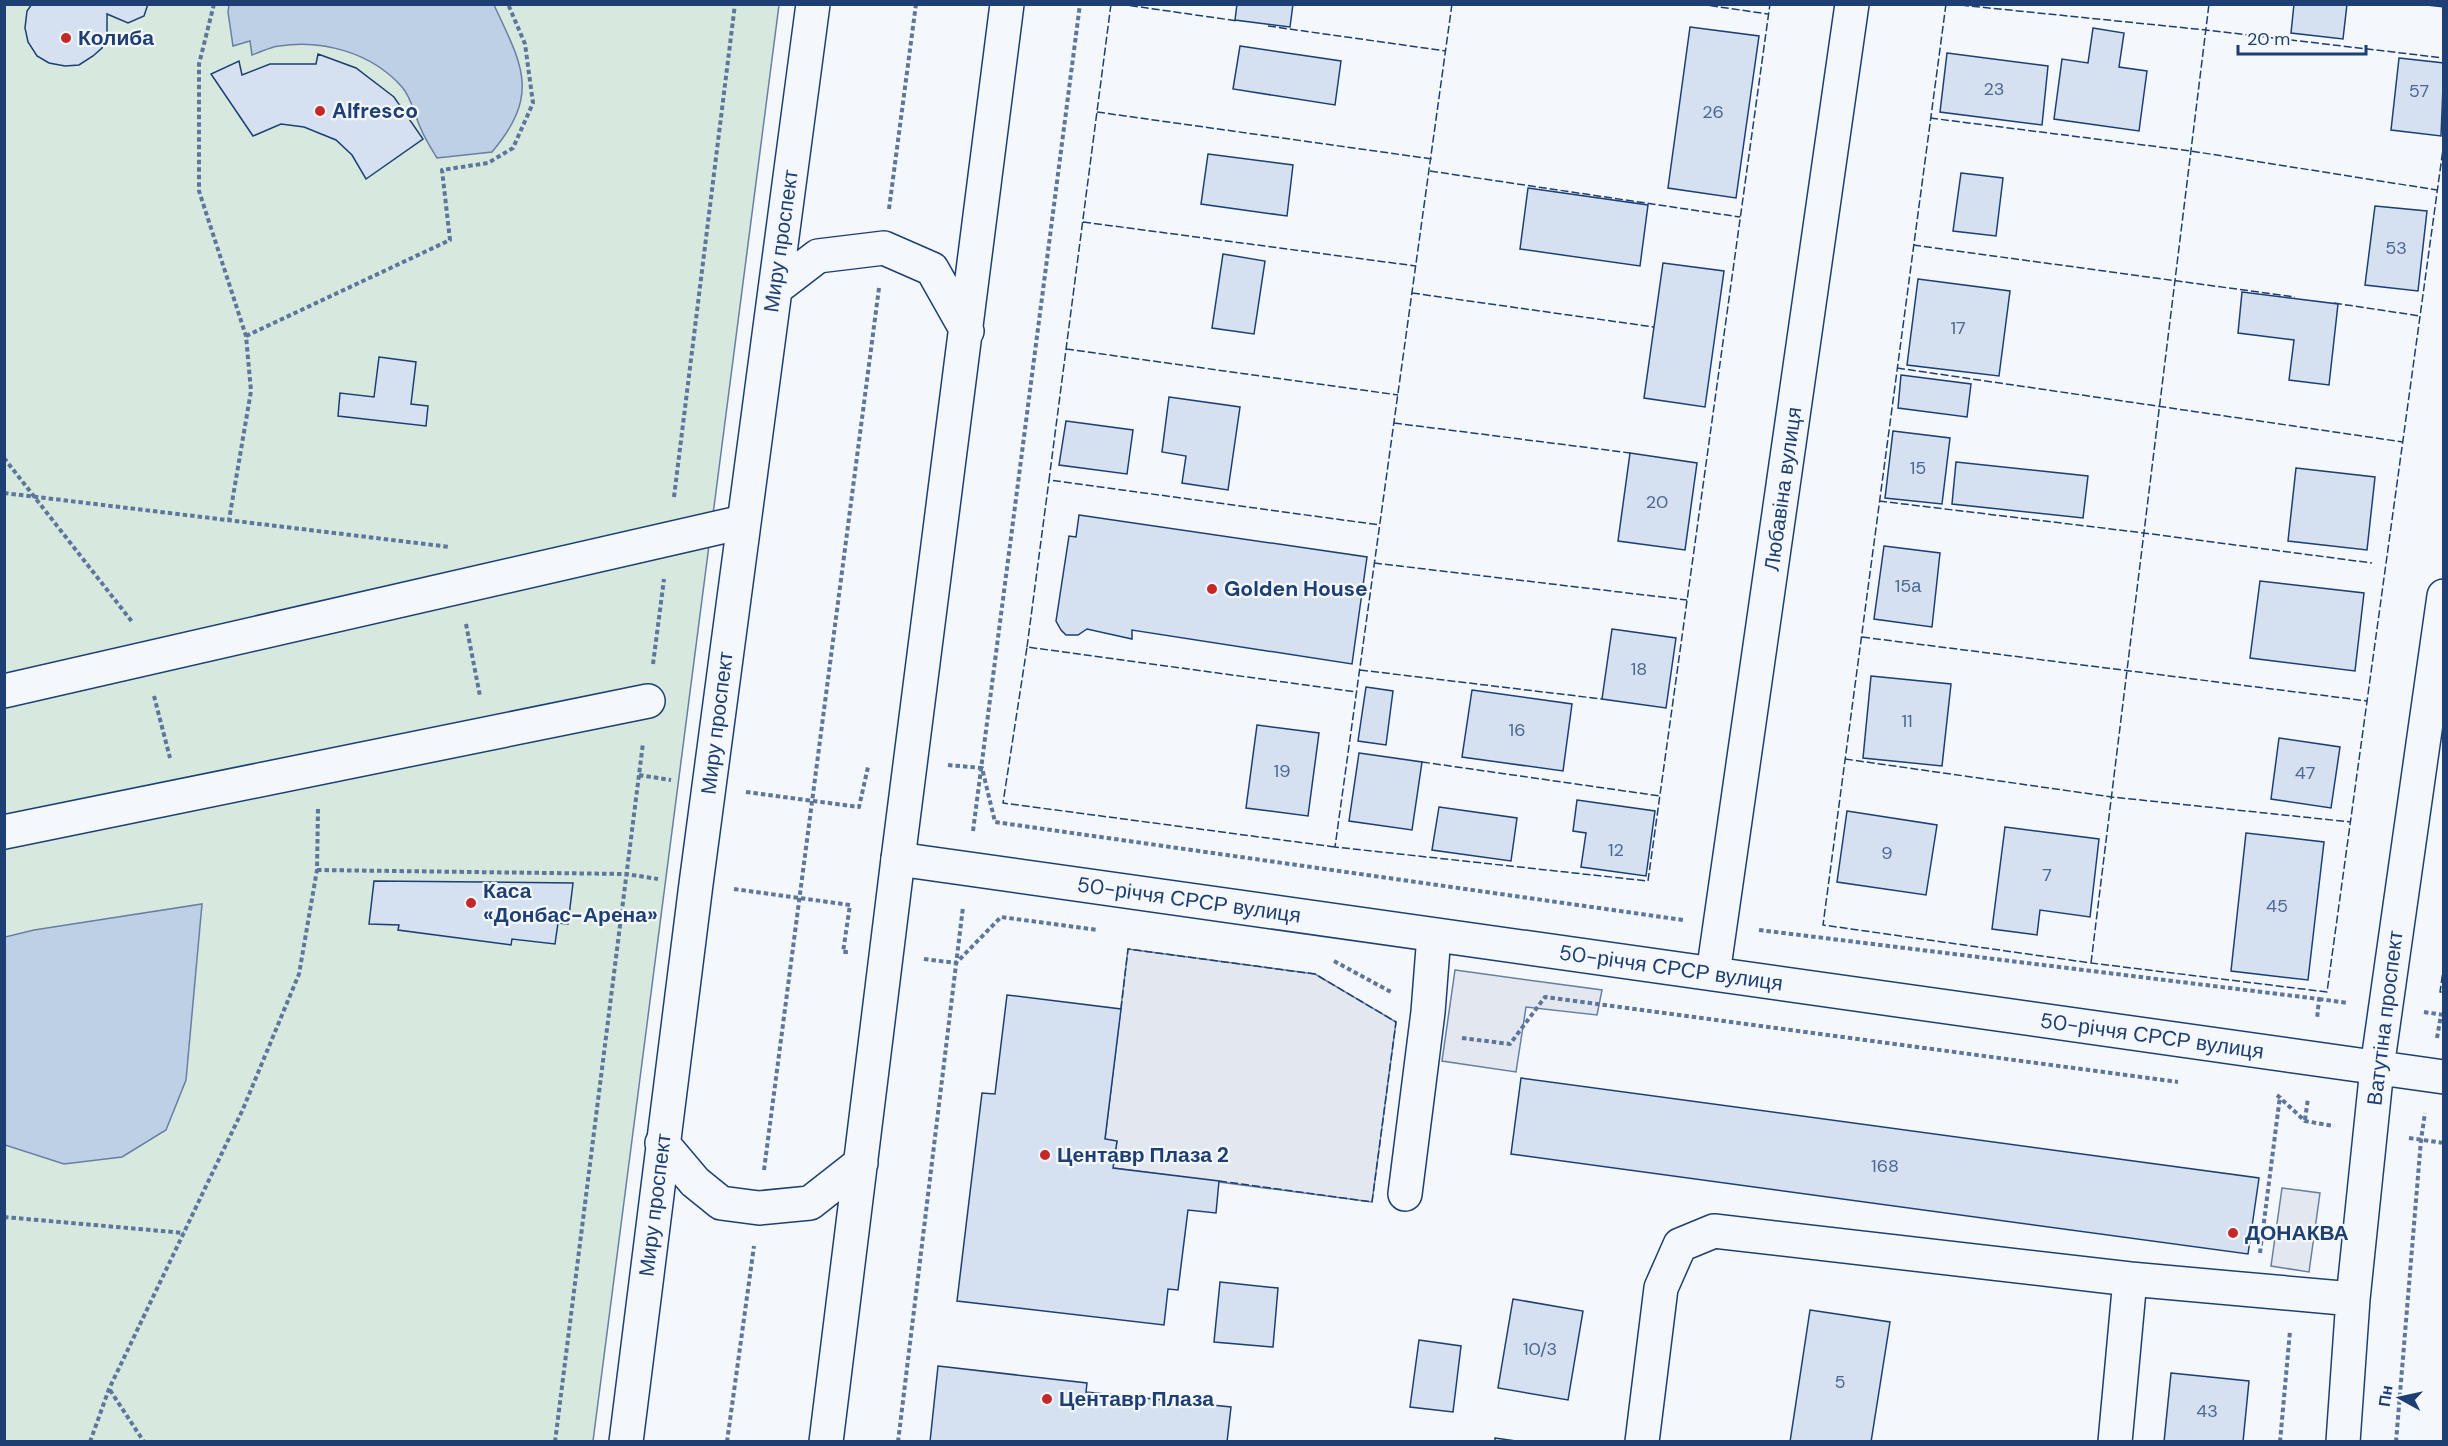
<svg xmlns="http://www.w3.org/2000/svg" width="2448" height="1446" viewBox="0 0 2448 1446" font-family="'DM Sans',sans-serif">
<rect width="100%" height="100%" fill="#f4f7fb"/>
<path fill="#d7e8df" stroke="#687fa3" stroke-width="1.5" d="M5,5H779L593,1441L5,1442Z"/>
<path fill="#e3e8f0" stroke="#687fa3" stroke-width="1.5" d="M1128,949L1315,974L1396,1022L1372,1202L1113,1168L1117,1141L1105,1139Z
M1455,970L1602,990L1597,1015L1526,1007L1516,1072L1442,1061Z
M2282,1188L2320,1193L2309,1272L2271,1266Z"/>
<path fill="#bed0e5" stroke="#687fa3" stroke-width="1.5" d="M229,5H494C522,65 541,94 492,152L437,158C431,148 425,139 421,129C414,115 413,100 402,87C372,53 323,39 279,46C270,47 261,52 252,55L250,41L233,46L228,12Z
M202,904L186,1080L166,1130L122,1157L64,1164L5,1145V937L34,930Z"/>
<path fill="#d5e0f0" stroke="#1d3f73" stroke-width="1.5" d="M32,4H148L144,16L128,23L107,14V34L102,48L93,56L79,65L65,66L49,63L37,56L28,42L25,28L27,11Z
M1237,4H1293L1290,27L1235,20Z
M2294,4H2347L2343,39L2291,33Z
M2417,4H2444V7Z
M1690,27L1759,36L1736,198L1668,188Z
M2093,28L2124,33L2119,67L2147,71L2139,131L2054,119L2062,59L2088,63Z
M1240,46L1341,61L1335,105L1233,89Z
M1947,53L2048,66L2042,125L1940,112Z
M318,54L356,68L394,97L423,139L366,179L352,155L336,140L304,127L281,124L253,136L211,74L239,61L242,75L270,64H316Z
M2399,58L2444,63L2441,136L2391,130Z
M1208,154L1293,165L1287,216L1201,204Z
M1961,173L2003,178L1996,236L1953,231Z
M1528,188L1648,205L1640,266L1520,249Z
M2375,206L2427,211L2418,291L2365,285Z
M1223,254L1265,261L1254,334L1212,328Z
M1663,263L1724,271L1705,407L1644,398Z
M1918,279L2010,291L1999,376L1907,365Z
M2242,292L2338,304L2329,385L2289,380L2294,340L2238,333Z
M379,357L416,362L411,404L428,406L426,426L338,416L340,393L374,397Z
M1901,375L1971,384L1967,417L1898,408Z
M1169,397L1240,407L1228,490L1182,483L1186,456L1162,452Z
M1066,421L1133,430L1127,474L1059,465Z
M1893,431L1950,438L1942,504L1885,498Z
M1630,453L1697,463L1685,550L1618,541Z
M1956,462L2088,476L2083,518L1952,504Z
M2296,468L2375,477L2367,550L2288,541Z
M1079,515L1367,557L1352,664L1132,630V639L1087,629L1078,635H1066L1061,630L1056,621L1069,536L1076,537Z
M1884,546L1940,553L1932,627L1874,619Z
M2260,581L2364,593L2355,671L2250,658Z
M1612,629L1676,638L1666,708L1602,699Z
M1871,676L1951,684L1942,766L1863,758Z
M1366,687L1393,691L1386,745L1358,741Z
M1472,690L1572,704L1563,771L1462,757Z
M1257,725L1319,733L1308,816L1246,808Z
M2279,738L2340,747L2331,808L2271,799Z
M1359,753L1422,762L1412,830L1349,821Z
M1577,800L1655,811L1646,876L1581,867L1586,833L1573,831Z
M1439,807L1517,818L1511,861L1432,850Z
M1847,811L1937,825L1926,895L1837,882Z
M2005,827L2099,839L2090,917L2040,910L2037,935L1992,929Z
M2246,833L2324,842L2308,980L2231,971Z
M374,881L573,883L568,924L558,923L555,944L512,939L511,945L398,930L399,925L369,924Z
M1007,995L1121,1009L1105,1139L1117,1141L1113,1168L1219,1181L1216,1213L1188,1210L1178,1290L1168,1289L1164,1325L957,1301L982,1093L995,1094Z
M1521,1078L2259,1178L2248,1254L1511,1154Z
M1220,1282L1278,1288L1273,1347L1214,1342Z
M1513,1299L1583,1311L1568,1400L1498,1388Z
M1810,1310L1890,1322L1871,1442H1790Z
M1419,1340L1461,1346L1453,1412L1410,1407Z
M938,1366L1087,1383L1086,1392L1231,1407L1227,1442H930Z
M2171,1373L2249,1381L2243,1442H2164Z
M1495,1438L1523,1442H1495Z"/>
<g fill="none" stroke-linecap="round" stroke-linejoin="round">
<g stroke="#1d3f73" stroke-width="36">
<path id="minor" d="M4,691L743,522
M4,832L648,701
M898,859L2444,1077
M1713,974L1852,4
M1405,1194L1428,1012L1434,935
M1642,1442L1661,1288L1680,1245L1714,1231L2130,1279L2353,1299
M2115,1442L2130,1279
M2343,1442L2353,1299L2377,1068L2444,596"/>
</g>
<g stroke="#1d3f73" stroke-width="36">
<path id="major" d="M775,289L818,256L884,248L932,269L967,331
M662,1143L695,1182L721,1203L759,1208L810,1203L861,1163
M626,1442L696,884L813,4
M826,1442L898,859L1007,4"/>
</g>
<path stroke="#5e769c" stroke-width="4" stroke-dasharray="4.5 3" stroke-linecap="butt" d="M214,4L199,64V191L246,336L251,391L229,520
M889,209L916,4
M246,336L450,240L442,170L488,163L513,148L533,103L525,44L508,4
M4,458L133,623
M4,493L450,547
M674,497L735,4
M466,624L480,696
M653,664L664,579
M154,696L170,758
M948,765L982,768L995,822L1683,920
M639,775L671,780
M746,792L859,807L868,767
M973,831L1080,4
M317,870L626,874L658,879
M734,889L850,905L843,952H848
M1759,930L2319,999L2317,1019
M924,959L956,963L1001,917L1098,930
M1334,961L1391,992
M2319,999L2348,1003
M2424,1012L2444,1015
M1462,1038L1510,1044L1545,997L2178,1082
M2437,1038L2441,1015
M2277,1095L2305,1121L2334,1126
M2305,1120L2308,1098
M2409,1138L2444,1143
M764,1170L879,288
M4,1217L184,1233
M2260,1253L2280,1096
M110,1390L144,1442
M90,1442L109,1389L243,1109L299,974L317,870L318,808
M555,1442L643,743
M727,1442L754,1246
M898,1442L963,907
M2280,1442L2290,1331
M2396,1442L2421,1140L2425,1113"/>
<use href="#minor" stroke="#f4f7fb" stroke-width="33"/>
<use href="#major" stroke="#f4f7fb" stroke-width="33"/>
<path stroke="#1d3f73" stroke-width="1.5" stroke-dasharray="8 3" stroke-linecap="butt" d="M1111,4L1049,480L1380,525
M1119,4L1238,21
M1452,4L1335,847L1648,881L1770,4
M1699,4L1768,14
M1946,4L1823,925L2091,963L2327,992L2444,142
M1950,4L2206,30L2444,58
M1268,26L1446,51
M1097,112L1432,159
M1930,118L2191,151L2437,190
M1430,171L1740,217
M1083,222L1416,266
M1913,245L2295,297
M1412,293L1654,327
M2334,303L2420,316
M1066,349L1398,395
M1897,368L2403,442
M1394,423L1630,453
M1879,501L2144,533L2372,563
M1374,563L1687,600
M1862,637L2367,701
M1027,647L1049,480
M1360,670L1602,699
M1845,759L2112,797L2351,822
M1422,762L1660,796
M1335,847L1003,803L1027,647L1357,692
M2091,963L2209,4
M2444,964L2440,992H2444
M1121,1009L1128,949L1315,974L1396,1022L1372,1202L1219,1181"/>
</g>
<g fill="#c62828" stroke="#f4f7fb" stroke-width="2">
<circle cx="66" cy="38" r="6"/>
<circle cx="320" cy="111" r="6"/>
<circle cx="1212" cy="589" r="6"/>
<circle cx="471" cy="903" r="6"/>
<circle cx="1045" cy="1155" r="6"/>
<circle cx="2233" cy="1233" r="6"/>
<circle cx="1047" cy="1399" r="6"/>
</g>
<g text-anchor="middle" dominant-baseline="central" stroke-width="4.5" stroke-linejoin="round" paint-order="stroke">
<g font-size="18" fill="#4b6792">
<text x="1994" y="89">23</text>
<text x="2419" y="91">57</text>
<text x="1713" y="112">26</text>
<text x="2396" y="248">53</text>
<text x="1958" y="328">17</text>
<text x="1918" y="468">15</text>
<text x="1657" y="502">20</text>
<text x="1908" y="586">15а</text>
<text x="1639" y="669">18</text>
<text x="1907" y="721">11</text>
<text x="1517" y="730">16</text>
<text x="1282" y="771">19</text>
<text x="2305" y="773">47</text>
<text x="1616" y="850">12</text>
<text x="1887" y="853">9</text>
<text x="2047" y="875">7</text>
<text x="2277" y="906">45</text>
<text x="1885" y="1166">168</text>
<text x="1540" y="1349">10/3</text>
<text x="1840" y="1382">5</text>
<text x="2207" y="1411">43</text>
</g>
<g font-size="21" font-weight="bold" fill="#1d3f73" stroke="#f4f7fb" text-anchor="start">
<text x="78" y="38">Колиба</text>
<text x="332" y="111">Alfresco</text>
<text x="1224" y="589">Golden House</text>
<text x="483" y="891">Каса<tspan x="483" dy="24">«Донбас-Арена»</tspan></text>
<text x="1057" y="1155">Центавр Плаза 2</text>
<text x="2245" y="1233">ДОНАКВА</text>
<text x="1059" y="1399">Центавр Плаза</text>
</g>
<g font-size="21" fill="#1d3f73" stroke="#f4f7fb">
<text transform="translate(781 241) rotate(-82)">Миру проспект</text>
<text transform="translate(1783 489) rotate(-82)">Любавіна вулиця</text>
<text transform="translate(717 723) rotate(-83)">Миру проспект</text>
<text transform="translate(1189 900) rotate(8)">50-річчя СРСР вулиця</text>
<text transform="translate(1671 968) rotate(8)">50-річчя СРСР вулиця</text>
<text transform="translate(2385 1018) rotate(-83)">Ватутіна проспект</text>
<text transform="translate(2152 1036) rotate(8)">50-річчя СРСР вулиця</text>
<text transform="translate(655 1205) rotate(-83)">Миру проспект</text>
</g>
</g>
<rect width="2448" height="1446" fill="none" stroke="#1d3f73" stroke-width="12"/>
<g transform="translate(2400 1398) rotate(278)" stroke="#f4f7fb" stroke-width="4.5" paint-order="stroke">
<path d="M0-4.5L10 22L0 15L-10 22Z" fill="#1d3f73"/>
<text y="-9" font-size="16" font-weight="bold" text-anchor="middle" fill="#1d3f73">Пн</text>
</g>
<path d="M2238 45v9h128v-9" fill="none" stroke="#1d3f73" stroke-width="3"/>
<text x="2247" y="45" font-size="18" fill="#1d3f73" stroke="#f4f7fb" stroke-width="4.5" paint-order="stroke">20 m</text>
</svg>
